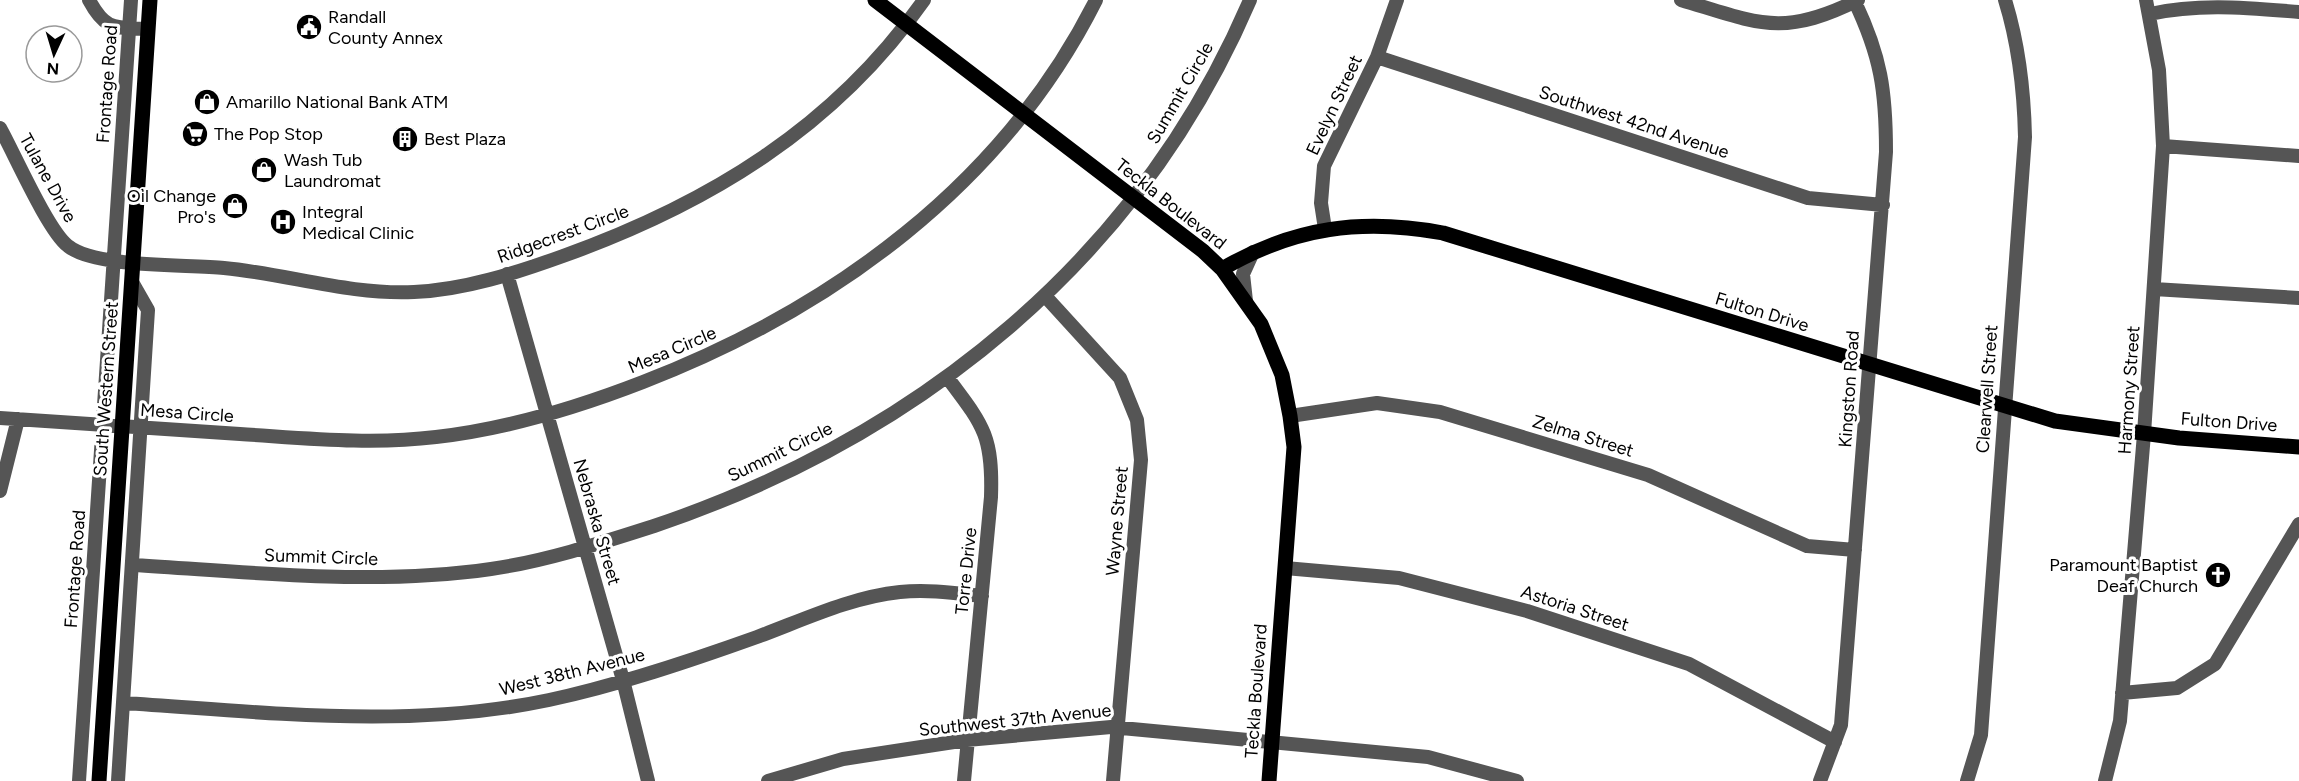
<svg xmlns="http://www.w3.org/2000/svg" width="2299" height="781" viewBox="0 0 2299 781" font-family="Figtree,sans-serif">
<rect width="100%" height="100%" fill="#fff"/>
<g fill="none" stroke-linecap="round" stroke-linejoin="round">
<path stroke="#555" stroke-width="14" d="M89,0C106,32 116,27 148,29
M1681,0C1758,23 1782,38 1858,0
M2150,14C2200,3 2248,8 2299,12
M1377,57L1808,198L1883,205
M0,128C14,153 48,231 68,246C95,268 187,264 224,268C288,274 349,295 414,292C464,290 516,273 563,256C708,204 834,128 924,0
M2163,146L2299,156
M1325,229L1321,203L1324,166L1377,57L1397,0
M507,274L623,680L648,781
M2154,289L2299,298
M1046,297L1120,378L1137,420L1141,460L1113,781
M1246,301L1243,274L1253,252
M947,377C983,425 993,435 991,497L964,781
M1290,416L1377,403L1440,412L1648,475L1807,546L1855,550
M0,418C80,424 160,429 240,434C305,438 370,445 436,437C507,429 576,408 643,382C832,309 1003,185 1096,0
M0,491L18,419
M133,565C252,572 372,586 491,569C546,561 601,543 654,526C918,437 1139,260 1250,0
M1285,568L1399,578L1527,611L1689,664L1835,742
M2122,693L2177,688L2215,664L2299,524
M123,703C267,712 407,730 549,700C619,685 690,661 757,637C803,620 851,597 900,592C927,589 955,593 982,596
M79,781L131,0
M118,781L148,310L132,282
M768,781L843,759L967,740L1111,727L1428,757L1517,781
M1820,781L1841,725L1886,152C1886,91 1881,56 1854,0
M1967,781L1981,735L2025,137C2024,90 2019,45 2005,0
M2105,781L2120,721L2144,434L2163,146L2159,70L2146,0"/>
<path stroke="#000" stroke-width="15" d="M875,0L1203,251L1222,269L1261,324L1282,375L1290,416L1294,447L1269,781
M1222,269C1294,227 1362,218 1443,233L2055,421L2179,438L2299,447
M99,781L150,0"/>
</g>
<defs>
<g id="civic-disc" transform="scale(1.35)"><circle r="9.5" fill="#000" stroke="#fff"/><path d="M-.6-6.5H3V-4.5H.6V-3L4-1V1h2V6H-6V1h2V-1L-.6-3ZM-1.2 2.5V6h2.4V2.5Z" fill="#fff"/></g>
<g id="shop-disc" transform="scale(1.35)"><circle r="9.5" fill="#000" stroke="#fff"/><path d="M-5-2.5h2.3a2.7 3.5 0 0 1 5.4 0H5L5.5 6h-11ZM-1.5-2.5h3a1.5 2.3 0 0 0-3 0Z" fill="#fff"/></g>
<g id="supermarket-disc" transform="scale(1.35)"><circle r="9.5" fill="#000" stroke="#fff"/><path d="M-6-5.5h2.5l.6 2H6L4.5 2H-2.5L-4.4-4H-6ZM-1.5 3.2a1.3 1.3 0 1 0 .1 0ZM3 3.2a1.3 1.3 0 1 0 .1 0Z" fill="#fff"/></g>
<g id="building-disc" transform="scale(1.35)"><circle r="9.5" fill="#000" stroke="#fff"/><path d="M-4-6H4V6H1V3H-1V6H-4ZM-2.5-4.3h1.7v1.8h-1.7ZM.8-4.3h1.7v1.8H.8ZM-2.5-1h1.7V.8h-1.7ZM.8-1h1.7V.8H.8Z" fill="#fff"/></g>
<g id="hospital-disc" transform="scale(1.35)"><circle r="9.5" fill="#000" stroke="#fff"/><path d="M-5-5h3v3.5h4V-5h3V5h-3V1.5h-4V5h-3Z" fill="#fff"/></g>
<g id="church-disc" transform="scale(1.35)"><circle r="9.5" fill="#000" stroke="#fff"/><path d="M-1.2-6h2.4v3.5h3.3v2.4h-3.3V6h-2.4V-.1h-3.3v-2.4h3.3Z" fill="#fff"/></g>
</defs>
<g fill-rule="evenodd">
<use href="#civic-disc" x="309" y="27"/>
<use href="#shop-disc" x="207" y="102"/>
<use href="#supermarket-disc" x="195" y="134"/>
<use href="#building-disc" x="405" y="139"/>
<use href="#shop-disc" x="264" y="170"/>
<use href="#shop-disc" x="235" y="206"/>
<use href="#hospital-disc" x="283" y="222"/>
<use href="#church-disc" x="2218" y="575"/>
</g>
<g text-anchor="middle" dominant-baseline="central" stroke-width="6" stroke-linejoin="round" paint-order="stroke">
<g font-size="18" fill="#000" stroke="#fff" text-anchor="start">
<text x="328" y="17">Randall<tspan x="328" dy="21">County Annex</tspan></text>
<text x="226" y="102">Amarillo National Bank ATM</text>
<text x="214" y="134">The Pop Stop</text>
<text x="424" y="139">Best Plaza</text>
<text x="284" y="160">Wash Tub<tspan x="284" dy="21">Laundromat</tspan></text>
<text x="216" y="196" text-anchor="end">Oil Change<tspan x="216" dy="21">Pro's</tspan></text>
<text x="302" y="212">Integral<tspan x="302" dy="21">Medical Clinic</tspan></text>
<text x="2198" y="565" text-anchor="end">Paramount Baptist<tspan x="2198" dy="21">Deaf Church</tspan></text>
</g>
<g font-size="18" fill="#000" stroke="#fff">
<text transform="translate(107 84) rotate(-86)">Frontage Road</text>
<text transform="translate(1180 93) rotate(-60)">Summit Circle</text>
<text transform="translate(1334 105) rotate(-65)">Evelyn Street</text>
<text transform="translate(1634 122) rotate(18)">Southwest 42nd Avenue</text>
<text transform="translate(48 178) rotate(61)">Tulane Drive</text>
<text transform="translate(1171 204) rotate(38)">Teckla Boulevard</text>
<text transform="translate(563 234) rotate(-20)">Ridgecrest Circle</text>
<text transform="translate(1762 312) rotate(17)">Fulton Drive</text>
<text transform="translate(672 350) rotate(-23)">Mesa Circle</text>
<text transform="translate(106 389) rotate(-86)">South Western Street</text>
<text transform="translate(1849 389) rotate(-86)">Kingston Road</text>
<text transform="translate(1987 389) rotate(-86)">Clearwell Street</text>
<text transform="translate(2129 390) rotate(-86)">Harmony Street</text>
<text transform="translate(187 413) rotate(4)">Mesa Circle</text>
<text transform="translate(2229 422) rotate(4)">Fulton Drive</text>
<text transform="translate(1583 436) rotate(17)">Zelma Street</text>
<text transform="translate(780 452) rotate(-26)">Summit Circle</text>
<text transform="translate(1117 521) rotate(-85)">Wayne Street</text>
<text transform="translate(597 522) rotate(74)">Nebraska Street</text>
<text transform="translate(321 557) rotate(2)">Summit Circle</text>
<text transform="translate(75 569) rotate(-86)">Frontage Road</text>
<text transform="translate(966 571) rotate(-84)">Torre Drive</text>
<text transform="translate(1575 608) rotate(18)">Astoria Street</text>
<text transform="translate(572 672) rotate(-14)">West 38th Avenue</text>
<text transform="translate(1256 691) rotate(-86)">Teckla Boulevard</text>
<text transform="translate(1015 720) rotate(-6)">Southwest 37th Avenue</text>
</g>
</g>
<g transform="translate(54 54) rotate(184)"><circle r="28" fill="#ffffff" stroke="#999999" stroke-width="1.5"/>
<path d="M0-4.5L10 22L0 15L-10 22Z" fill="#000000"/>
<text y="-9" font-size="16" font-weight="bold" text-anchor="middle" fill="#000000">N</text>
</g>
</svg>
